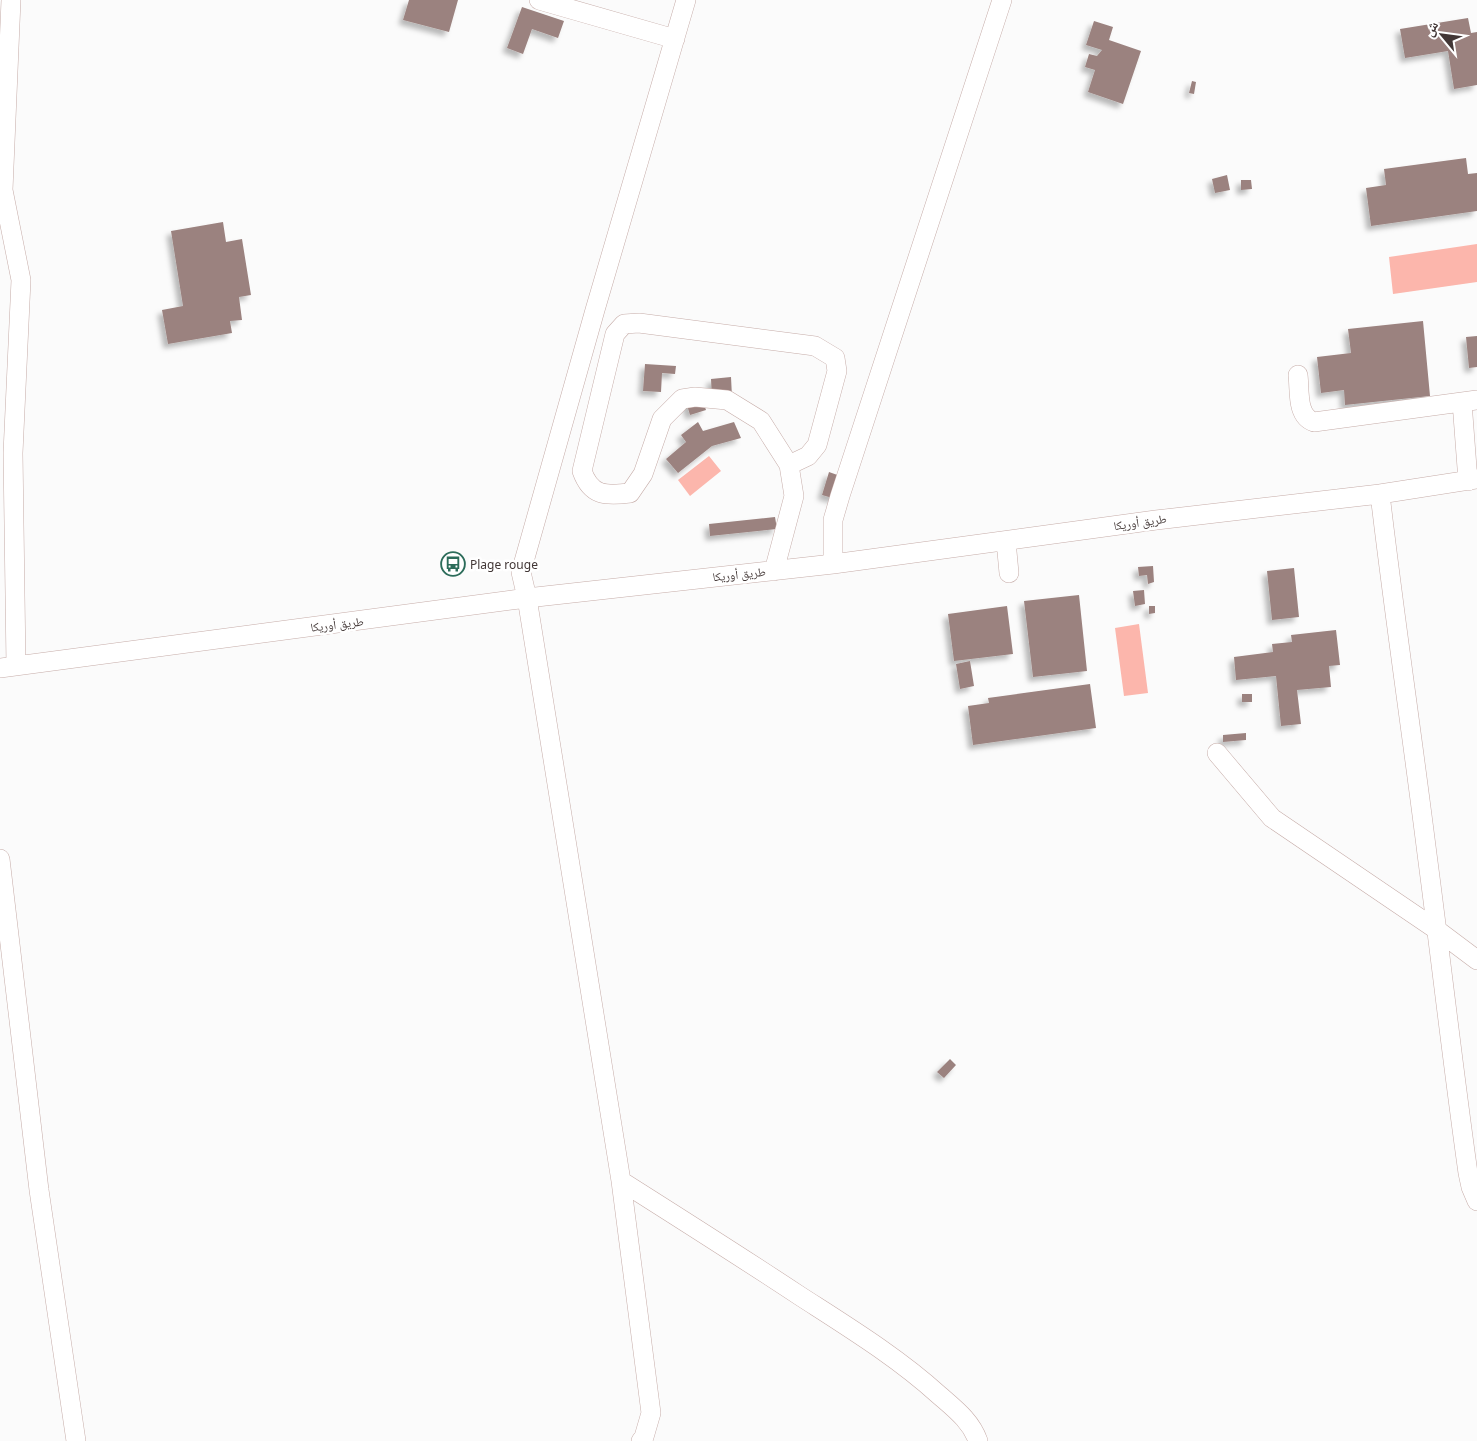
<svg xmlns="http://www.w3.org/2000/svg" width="1477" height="1441" viewBox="0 0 1477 1441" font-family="'Noto Sans','Noto Naskh Arabic',sans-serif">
<defs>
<filter id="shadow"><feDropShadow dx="-4.5" dy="4.5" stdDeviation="2.5" flood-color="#0004"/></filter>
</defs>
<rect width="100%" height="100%" fill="#fbfbfb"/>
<path fill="#fcb6ac" d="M1477,244V282L1393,294L1389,257Z
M709,456L721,471L690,496L678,480Z
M1139,624L1148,693L1124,696L1115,628Z"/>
<path fill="#9b827f" filter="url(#shadow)" d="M409,0H458L449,32L403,20Z
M522,7L564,21L558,38L532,29L523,54L507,48Z
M1468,18L1471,33L1477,32V85L1454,89L1448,51L1405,58L1400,29Z
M1094,21L1113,27L1109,40L1141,51L1123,104L1088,92L1095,70L1085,67L1089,54L1097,56L1102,50L1086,45Z
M1192,81L1196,82L1194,94L1189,93Z
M1466,158L1468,174L1477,173V211L1371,226L1366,188L1386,185L1384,169Z
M1227,175L1230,190L1215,193L1212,179Z
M1241,180H1251L1252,189L1241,190Z
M223,222L226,242L242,239L251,295L239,297L242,320L230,321L232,333L168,344L162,310L183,306L171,231Z
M1423,321L1430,396L1345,405L1344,390L1321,393L1317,357L1351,353L1348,329Z
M1477,336V367L1469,368L1466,337Z
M645,364L676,366L675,374L662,373L661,392L643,391Z
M731,377L732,397L712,398L711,379Z
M699,390L706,410L690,415L684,395Z
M698,422L703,431L734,422L741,438L712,446L678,473L666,459L686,442L681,435Z
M829,472L843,477L836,499L822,495Z
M775,517L777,529L710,536L709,524Z
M1153,566L1154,582L1148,584L1147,575L1139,576L1138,567Z
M1294,568L1299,617L1272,620L1267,571Z
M1144,590L1145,604L1135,606L1133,591Z
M1079,595L1087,671L1033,677L1024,601Z
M1007,606L1013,654L954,661L948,614Z
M1149,606H1155V613L1149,614Z
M1336,630L1340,665L1329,666L1331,687L1297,690L1301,724L1281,726L1276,676L1236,680L1234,657L1273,652L1272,644L1292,642L1291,635Z
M970,661L974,686L960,689L956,664Z
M1090,684L1096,728L973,745L968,706L989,703L988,698Z
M1242,694H1252V702H1242Z
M1246,733V740L1223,742V735Z
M950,1059L956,1065L944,1078L937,1072Z"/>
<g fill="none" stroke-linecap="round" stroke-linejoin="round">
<g stroke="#c6aca8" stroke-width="20">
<path id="minor" d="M11,0L3,190L21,280L13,453L16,665
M539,0L675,39
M1298,375C1300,390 1296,416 1314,422L1477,400
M1462,402L1468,481
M1380,494C1394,614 1412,734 1427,854C1441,960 1453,1067 1468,1173L1471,1187L1477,1201
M1006,541L1009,573
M833,564V520L840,496L1002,0
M774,571L794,496L789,465L761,421L727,400L695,397L682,399L662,419L643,474L630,493C605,496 591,496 582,471L615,334L624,324L639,323L815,346L835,358L837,371L817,445L808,456L789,465
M0,668L527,598L833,564L1156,520L1380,494L1477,479
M1217,753L1272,818L1437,930L1477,960
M0,859L39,1190L76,1441
M621,1181C681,1219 741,1257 800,1296C848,1327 897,1357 939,1395C955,1409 971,1421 978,1441
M641,1441L644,1437L651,1413L621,1181L527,598L521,572L595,310L686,0"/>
</g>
<use href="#minor" stroke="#fff" stroke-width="19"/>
</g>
<defs>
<g id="bus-ring" transform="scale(1.25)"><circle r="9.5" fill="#fff" stroke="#2c6c5a" stroke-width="1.5"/><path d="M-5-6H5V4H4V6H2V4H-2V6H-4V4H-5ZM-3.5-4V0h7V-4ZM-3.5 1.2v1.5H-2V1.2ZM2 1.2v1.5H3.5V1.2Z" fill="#2c6c5a"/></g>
</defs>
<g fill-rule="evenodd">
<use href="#bus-ring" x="453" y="564"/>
</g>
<g text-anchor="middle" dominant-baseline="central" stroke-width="5" stroke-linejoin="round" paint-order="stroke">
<g font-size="12" fill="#423736" stroke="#fff">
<text transform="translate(1140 522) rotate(-8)">طريق أوريكا</text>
<text transform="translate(739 574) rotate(-6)">طريق أوريكا</text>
<text transform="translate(337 624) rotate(-7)">طريق أوريكا</text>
</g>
<g font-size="12" fill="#423736" stroke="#fff" text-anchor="start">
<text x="470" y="564">Plage rouge</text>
</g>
</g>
<g transform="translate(1442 35) rotate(299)" stroke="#ffffff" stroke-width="4" paint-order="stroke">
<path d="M0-4L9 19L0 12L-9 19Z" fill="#423736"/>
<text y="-8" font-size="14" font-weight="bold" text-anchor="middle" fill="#423736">ش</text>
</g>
</svg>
